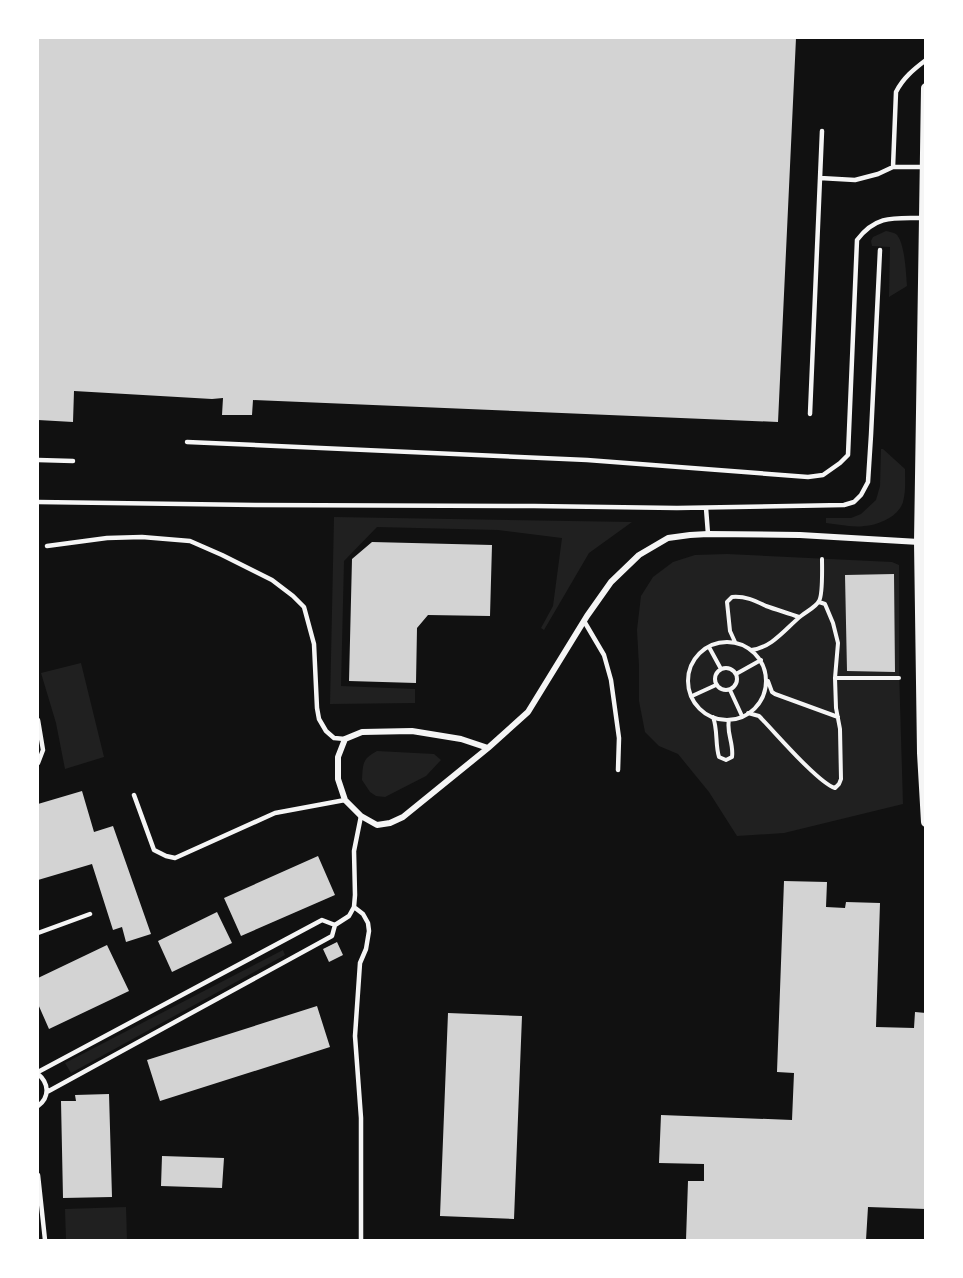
<svg xmlns="http://www.w3.org/2000/svg" width="963" height="1278" viewBox="0 0 963 1278" font-family="Mulish,sans-serif">
<rect width="100%" height="100%" fill="#111"/>
<path fill="#202020" d="M886,231C890,232 892,232 896,234C905,242 906,274 907,286L889,297L890,247L872,246L871,241L873,237Z
M881,449H883L905,469C905,480 906,491 903,502C898,517 879,525 864,526C852,528 838,524 826,523V518H851L861,514L876,500L880,486Z
M334,517L632,522L589,553L544,630L541,628L553,606L562,538L498,530L377,527L344,561L341,686L415,689V703L330,704Z
M727,554L892,562L899,565V670L903,804L784,833L737,836L709,792L678,754L659,746L645,732L639,701V666L637,630L641,596L653,577L673,562L695,555Z
M81,663L104,757L65,769L56,723L41,673Z
M377,751L434,754L441,760L426,776L385,797L376,796L370,792L362,780C363,764 362,759 377,751Z
M283,950L285,955L71,1073L65,1063Z
M126,1207L127,1240H66L65,1209Z"/>
<path fill="#d3d3d3" d="M38,38H796L778,422L253,400L252,415H222L223,398L212,399L74,391L73,422L38,420Z
M372,542L492,545L490,616L428,615L417,628L416,683L349,681L352,559Z
M894,574L895,672L847,671L845,575Z
M82,791L94,832L113,826L151,934L126,942L122,927L113,930L92,864L38,880V804Z
M318,856L335,895L241,936L224,898Z
M784,881L827,882L826,907L845,908L846,902L880,903L876,1027L914,1028L915,1012L926,1013V1209L868,1207L866,1240H686L688,1181H704V1164L659,1163L661,1115L792,1120L794,1073L777,1072Z
M217,912L232,943L172,972L158,941Z
M337,942L343,955L329,962L323,949Z
M107,945L129,991L49,1029L38,1004V978Z
M317,1006L330,1047L160,1101L147,1060Z
M448,1013L522,1016L514,1219L440,1216Z
M109,1094L112,1197L63,1198L61,1101H76L75,1095Z
M162,1156L224,1158L222,1188L161,1186Z"/>
<g fill="none" stroke-linecap="round" stroke-linejoin="round">
<path stroke="#f5f5f5" stroke-width="4" d="M735,642L730,631L727,602L732,597C745,596 754,600 766,606C777,610 788,613 799,617
M688 681a39 39 0 1 1 78 0a39 39 0 1 1-78 0Z
M709,647L721,669
M751,650C772,648 786,628 801,616C807,611 816,607 819,601C823,595 822,567 822,559
M715 679a11 11 0 1 1 22 0a11 11 0 1 1-22 0Z
M736,674L761,660
M835,678H899
M768,681L772,692L775,694L838,717
M730,690L742,716
M692,696L716,685
M748,713L759,716C774,731 818,783 835,788L839,784L841,779L840,729L836,708L835,678L838,643L833,623L825,604L819,602
M713,717C718,730 715,744 719,757L726,760L732,757C734,744 726,732 729,720"/>
<path stroke="#f5f5f5" stroke-width="4.5" d="M893,167L896,92C903,78 914,69 926,60
M820,178L855,180L878,174L893,167H924
M810,414L822,131
M187,442L587,460L808,477L823,475L840,463L848,455L857,240C876,215 894,218 922,218
M38,460L73,461
M38,502L255,505L534,506L677,508L844,505L854,502L861,495L868,482L871,435L880,250
M706,508L708,534
M47,546L107,538L142,537L190,541L222,555L272,580L293,596L304,607L314,644L317,708L319,719L326,731L334,738L345,739
M584,621L604,655L611,680L619,738L618,770
M38,720L43,750L38,763
M134,795L154,850L166,856L175,858L275,813L345,800
M354,907L363,914L368,923L369,931L366,949L360,963L355,1036L361,1118V1240
M38,933L90,914
M38,1072L322,920L335,925
M38,1074C49,1083 50,1097 38,1106
M47,1092L332,936L335,925L349,916L354,907L355,895L354,851L361,816
M38,1175L45,1240"/>
<path stroke="#f5f5f5" stroke-width="6" d="M412,731L461,739L488,748L403,817L390,823L377,825L361,816L345,800L338,779V757L345,739L362,732Z
M488,748L528,712L587,616L611,582L639,555L668,538L690,535L708,534L800,535L919,542"/>
<path stroke="#f5f5f5" stroke-width="10" d="M926,88L919,542L922,753L926,822"/>
</g>
<rect width="963" height="1278" fill="none" stroke="#ffffff" stroke-width="78"/>
</svg>
